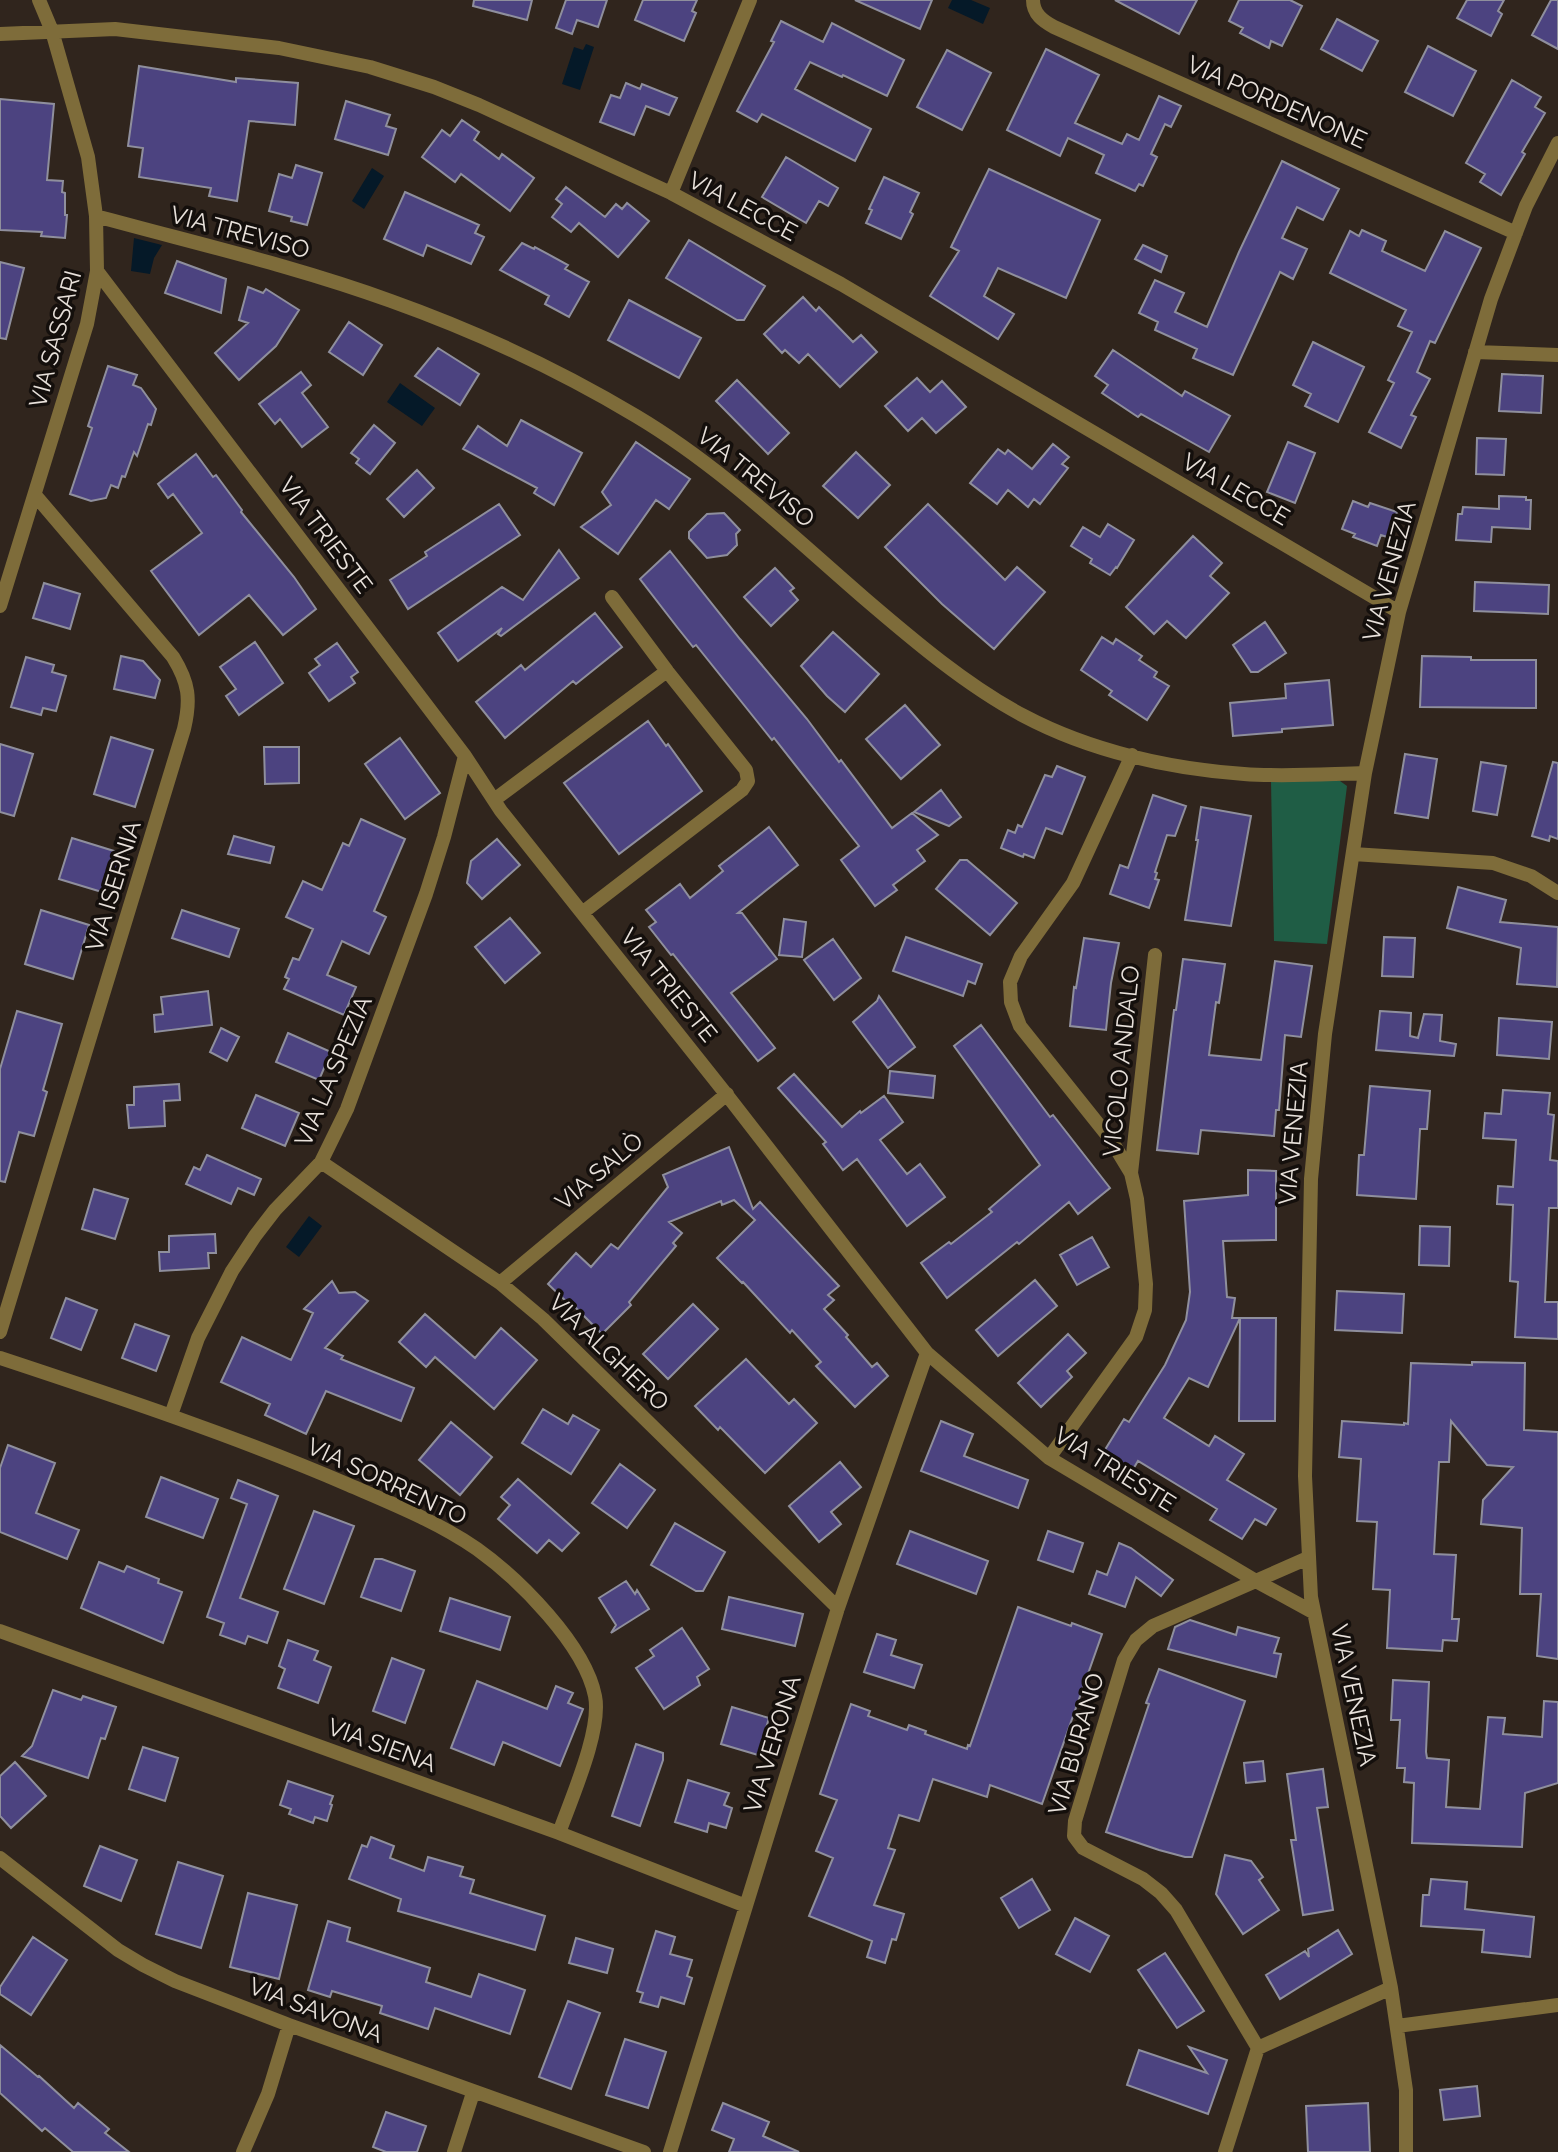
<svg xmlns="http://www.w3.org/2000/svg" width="1558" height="2152" viewBox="0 0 1558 2152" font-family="Raleway,sans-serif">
<rect width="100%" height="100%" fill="#30251d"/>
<path fill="#1f5d45" d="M1271,781H1340L1347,786L1327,944L1274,941Z"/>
<path fill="#051928" d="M952,0H971L990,8L983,24L948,8Z
M586,44L594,47L580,90L562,84L574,47L583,50Z
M372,168L384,176L364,209L352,201Z
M134,238L162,245L154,258L150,274L131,271Z
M400,383L435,408L422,426L387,402Z
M309,1216L322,1226L299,1257L286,1247Z"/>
<path fill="#4c4380" stroke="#8f8f9d" stroke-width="2" d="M474,0H532L527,20L473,6Z
M566,0H607L598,27L577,20L572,34L556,28Z
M643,0H697L692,11L696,13L684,41L635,20Z
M855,0H932L920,29Z
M1115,0H1197L1179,34Z
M1239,0H1290L1302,6L1282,46L1271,41L1269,48L1240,33L1243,28L1229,21Z
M1467,0H1504L1498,11L1502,14L1491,36L1457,18Z
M1551,0H1558V49L1532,35Z
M1337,19L1378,41L1362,71L1321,49Z
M781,21L823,42L832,23L904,60L887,96L843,75L842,77L810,62L795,89L871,129L855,161L762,114L757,122L737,111L774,42L771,41Z
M1428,46L1476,71L1453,116L1405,92Z
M1046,49L1099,75L1075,123L1122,144L1127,134L1139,140L1159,96L1181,106L1171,127L1165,124L1151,154L1157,157L1143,186L1139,184L1135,191L1096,173L1104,155L1068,138L1060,156L1007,130Z
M947,50L991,73L962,130L917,107Z
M139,66L236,82V78L298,83L295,125L249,121L237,201L209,196L211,188L139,177L143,148L128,146Z
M1512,80L1541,97L1535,107L1545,113L1522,152L1525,154L1501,195L1480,182L1485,174L1466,163Z
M626,83L640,89L642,84L677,98L669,115L646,106L634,135L600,122L611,95L620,98Z
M0,99L54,104L47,180L63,181L62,192L65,193V215H67L65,238L41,236L42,232L0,230Z
M346,101L390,115L386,126L396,129L388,155L335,139Z
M462,120L479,132L474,140L499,159L502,154L534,178L510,211L461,174L455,182L422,157L442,130L450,136Z
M786,157L838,188L828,206L819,201L806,223L762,197Z
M1282,161L1339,189L1323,220L1297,207L1282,238L1307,249L1293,279L1280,272L1233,375L1193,358L1197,349L1155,330L1158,322L1139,313L1155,280L1184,293L1175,312L1207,327L1239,252Z
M296,165L322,173L307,225L291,221L292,217L269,211L279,174L292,178Z
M989,169L1100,220L1066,298L998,268L984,296L1014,314L998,339L930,296L959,251L951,247Z
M884,177L919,193L910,212L913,214L901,239L866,223L872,210L869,209Z
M566,187L605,217L616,204L622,209L627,203L649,221L618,257L579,223L571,232L552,217L562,204L556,199Z
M405,192L479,225L475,233L484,237L471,264L427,245L423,256L384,239Z
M1362,230L1386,241L1382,251L1425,271L1445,231L1481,248L1435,343L1430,341L1417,372L1430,379L1411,415L1416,417L1401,448L1369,432L1394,383L1388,380L1412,332L1398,326L1406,310L1330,273L1350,231L1359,236Z
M689,240L765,286L744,320H737L666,278Z
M522,243L534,249L535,247L568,265L565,269L589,282L569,317L545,304L549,296L500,270Z
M1143,245L1167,256L1161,272L1135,259Z
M177,261L226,279L221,313L165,293Z
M0,262L24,268L6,339L0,338Z
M248,287L263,293L266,289L299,310L276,346L239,380L215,353L248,323L239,320Z
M803,297L816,311L819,307L853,342L861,335L877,352L840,387L808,354L799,363L785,350L782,353L764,334Z
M629,300L701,338L679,378L608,340Z
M349,322L382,345L363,375L329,352Z
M1313,342L1364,367L1338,422L1305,406L1311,394L1293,385Z
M438,348L479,374L460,405L415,376Z
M1113,350L1182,396L1185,391L1230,416L1209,452L1141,414L1138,417L1102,393L1108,385L1095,376Z
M108,366L137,375L133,385L141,388L156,409L151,425L148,424L137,456L134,452L125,477L122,476L118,488L111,485L106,498L91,501L70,494L92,428L88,426Z
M301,372L311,385L302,393L328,427L302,447L280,419L275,424L259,404Z
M1502,374L1543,376L1541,413L1499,411Z
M917,378L930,392L942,381L966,407L936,433L922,418L908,431L885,406Z
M737,380L789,433L768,454L716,401Z
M521,420L582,453L554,505L534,493L537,488L463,449L478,426L507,446Z
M374,425L395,443L370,474L356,463L359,459L351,453Z
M1477,438L1506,439L1504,475L1476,474Z
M636,442L690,479L669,509L656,500L618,554L581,527L611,505L602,492Z
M1288,442L1315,453L1295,503L1267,492Z
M1053,444L1069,457L1062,464L1068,468L1040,504L1034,499L1028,507L1008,490L997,504L970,483L998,449L1005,454L1008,450L1032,469Z
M856,452L890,485L858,518L823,486Z
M196,454L213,477L216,475L242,510L241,512L294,577L316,609L283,635L249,595L199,635L151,571L202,533L173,494L168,498L158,484Z
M417,470L434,488L404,517L387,499Z
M1499,496L1526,497V500H1531L1530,529L1492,527L1491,542L1456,540L1458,514H1462L1463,507L1499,509Z
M1353,501L1368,507L1370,503L1397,512L1387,537L1381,535L1377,546L1353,537L1355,534L1342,529Z
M499,504L520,535L408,609L390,580L427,556L425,552Z
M928,504L1005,580L1017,567L1045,592L994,649L942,604L885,547Z
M724,513L740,530L736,534L737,545L727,555L707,558L689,538V532L707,514Z
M1108,524L1134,540L1117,568L1116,567L1110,575L1090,563L1092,559L1071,546L1083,527L1100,537Z
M1193,536L1222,563L1210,576L1229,593L1186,638L1167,621L1154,634L1126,607Z
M559,550L579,578L501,636L498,634L502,628L458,661L438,633L502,587L523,600Z
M670,551L740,639L807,719L839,762L841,760L892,828L912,813L938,835L917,850L925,861L893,885L897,890L875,906L841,860L859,846L774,738L772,740L696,645L693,647L677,627L640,579Z
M775,568L794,588L790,591L798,600L771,626L744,597Z
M1475,582L1549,585L1548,614L1474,611Z
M44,583L80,594L70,629L33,618Z
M595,613L622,647L576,684L573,681L505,738L476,702L521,665L525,670Z
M1265,622L1286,653L1258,672H1251L1233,645Z
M833,632L879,674L845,712L827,696L801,666Z
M1102,637L1113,644L1116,639L1142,656L1139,660L1157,672L1154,677L1169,686L1147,720L1109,695L1112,691L1081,670Z
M255,642L283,683L239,715L226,696L236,689L220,667Z
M337,643L358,672L351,677L355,683L329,701L309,673L320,665L315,659Z
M121,656L143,661L160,680L155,698L114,689Z
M1422,656L1471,657V660H1536V708L1420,707Z
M26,657L54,665L52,672L66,676L56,711L43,708L41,715L11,707Z
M1329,680L1333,725L1282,729V732L1233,736L1230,703L1286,698L1285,684Z
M905,705L940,745L901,779L866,739Z
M648,721L666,746L668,744L702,791L619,854L564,783Z
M111,737L153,750L135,807L94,794Z
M400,738L440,793L405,819L365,764Z
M0,744L33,754L14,816L0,812Z
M264,747H299V783L265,784Z
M1405,754L1437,759L1428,818L1395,813Z
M1481,762L1506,766L1497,815L1473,811Z
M1553,762L1558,763V839L1550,836L1549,841L1532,836Z
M1057,766L1085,777L1062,834L1046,828L1034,858L1024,854L1023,857L1001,848L1008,830L1015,833L1018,825L1022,827L1045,775L1052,777Z
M941,790L961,817L949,826L914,812Z
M1153,795L1186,806L1175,836L1167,835L1155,872L1157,873L1155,879L1159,880L1149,908L1110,894L1120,865L1128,868Z
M1201,807L1251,816L1231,926L1185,920L1198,840H1196Z
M361,819L405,839L374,911L386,917L369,954L342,941L327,975L356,987L344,1015L284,989L289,979L285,977L293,958L299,960L313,929L286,917L303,881L322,890L343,843L349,846Z
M769,827L798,865L738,913H742L777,959L731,993L775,1048L758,1061L673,954L671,955L649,927L656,922L646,910L680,884L690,898L723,871L719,866Z
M234,836L274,847L270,863L228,854Z
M72,838L127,855L115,896L59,879Z
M497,839L520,865L482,899L467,883L471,861Z
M960,860H967L1017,903L990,935L936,889Z
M1458,887L1506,900L1500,922L1558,927L1557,987L1517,984L1521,948L1447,928Z
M41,910L89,925L73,979L25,964Z
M182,910L239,929L229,957L172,938Z
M510,918L540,953L505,983L475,947Z
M784,919L806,922L802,957L779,955Z
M906,937L982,964L975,984L968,981L963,996L893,971Z
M1384,937L1415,938L1413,977L1382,976Z
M1084,938L1119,943L1111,983L1106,1030L1070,1026L1074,987L1076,988Z
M833,939L861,978L834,1000L804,960Z
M1183,959L1225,964L1219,1003L1216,1002L1209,1055L1261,1060L1275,961L1312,966L1301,1037L1285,1035L1279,1110H1276L1274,1136L1201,1130L1198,1154L1157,1150L1174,1010H1176Z
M208,991L212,1025L155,1032L154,1015L163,1014L161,997Z
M879,996L915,1047L888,1068L853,1022L877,1001Z
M17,1011L62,1024L43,1090L47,1092L34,1136L19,1132L5,1182L0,1181V1069Z
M1380,1011L1411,1013L1410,1036L1418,1038L1424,1014L1442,1015L1440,1041L1456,1044L1454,1056L1376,1050Z
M1499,1018L1552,1022L1549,1059L1497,1055Z
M981,1025L1050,1117L1053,1115L1110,1188L1078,1214L1069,1202L1019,1244L1017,1242L947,1298L921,1263L949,1242L951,1244L992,1212L989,1209L1040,1165L954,1046Z
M221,1028L239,1037L227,1061L210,1052Z
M288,1033L331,1052L319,1080L276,1062Z
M890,1071L935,1076L933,1098L888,1093Z
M794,1074L842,1127L860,1111L861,1113L884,1096L903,1122L880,1140L907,1174L920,1164L945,1197L907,1226L857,1159L843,1170L823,1144L826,1142L778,1088Z
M179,1084L180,1100L164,1101L165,1126L129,1128L127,1105H134V1087Z
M1370,1086L1430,1091L1427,1129H1420L1416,1199L1357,1195L1359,1155H1364Z
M1503,1090L1550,1093L1548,1114L1554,1115L1550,1160L1558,1161V1208H1549L1545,1302H1558V1339L1515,1337L1518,1282L1510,1281L1513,1205L1497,1204L1498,1186L1513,1187L1516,1140L1483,1138L1485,1113L1501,1114Z
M256,1095L299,1113L285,1146L242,1128Z
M729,1147L753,1209L760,1202L839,1286L828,1295L834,1300L824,1309L848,1335L846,1337L872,1367L877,1363L888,1376L855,1407L816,1366L821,1362L792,1330L790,1333L743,1282L742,1283L717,1258L755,1220L734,1200L722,1205L721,1201L669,1222L682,1233L673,1243L676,1246L629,1302L631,1305L602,1334L571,1303L570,1305L548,1284L576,1253L591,1267L611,1244L618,1249L668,1187L663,1175Z
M207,1155L261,1179L254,1195L238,1188L231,1204L186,1184L194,1167L200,1170Z
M1248,1170L1276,1171V1240L1223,1241L1227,1297L1235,1298L1232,1318H1240L1208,1387L1189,1378L1164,1418L1209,1446L1215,1436L1244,1454L1227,1480L1276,1509L1266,1525L1255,1519L1242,1539L1210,1520L1217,1509L1138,1461L1132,1471L1103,1453L1124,1419L1129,1422L1165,1365L1186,1320L1190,1292L1184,1201L1248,1195Z
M94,1189L128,1199L115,1239L82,1229Z
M1420,1226L1450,1227L1449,1266L1419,1265Z
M215,1234L216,1253H208L209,1268L160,1271L159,1252H169V1236Z
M1092,1237L1109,1267L1077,1285L1060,1255Z
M1035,1280L1057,1306L998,1356L976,1330Z
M332,1281L339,1293L355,1292L368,1301L325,1348L343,1356L341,1359L414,1388L401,1421L326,1391L306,1434L265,1415L270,1404L221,1382L242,1337L291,1360L313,1313L304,1309Z
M1337,1291L1404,1294L1402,1333L1335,1330Z
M66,1298L97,1310L81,1350L51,1338Z
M693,1304L718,1329L668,1379L643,1354Z
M425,1314L475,1358L501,1328L537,1360L494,1409L435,1357L426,1367L399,1342Z
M1240,1318H1276L1275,1421H1239Z
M135,1324L169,1336L156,1371L122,1358Z
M1068,1334L1086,1353L1067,1371L1072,1377L1041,1407L1018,1383Z
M746,1359L789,1404L794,1399L817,1423L765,1473L720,1427L718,1430L695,1406Z
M1472,1362L1525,1363L1524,1430L1558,1432V1659L1537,1656L1541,1594H1520L1522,1528L1481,1524L1483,1500L1513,1467L1487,1465L1451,1421L1449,1462H1439L1434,1554L1456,1555L1452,1619H1459L1457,1641L1443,1640L1442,1651L1387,1648L1390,1590L1373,1589L1377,1522L1357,1521L1361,1459L1339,1457L1342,1421L1404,1425V1423L1408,1424L1411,1363L1472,1365Z
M543,1409L568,1424L573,1415L599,1430L571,1474L522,1443Z
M941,1421L973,1434L964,1456L1028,1480L1018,1508L921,1471Z
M451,1422L492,1457L460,1495L419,1460Z
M8,1445L55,1463L36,1513L79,1530L67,1559L0,1532V1468Z
M840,1462L861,1487L831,1512L841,1524L819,1542L789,1506Z
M620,1464L655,1490L627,1528L592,1503Z
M161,1477L218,1499L203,1538L146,1517Z
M518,1479L579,1533L562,1551L549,1540L537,1553L498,1519L510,1505L501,1497Z
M238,1480L278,1496L240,1598L278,1612L267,1643L248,1636L245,1644L220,1635L224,1623L207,1617L247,1504L231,1498Z
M314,1511L354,1526L324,1604L284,1589Z
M675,1523L725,1552L703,1591H696L651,1565Z
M910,1531L988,1561L976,1594L897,1564Z
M1048,1531L1083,1543L1073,1572L1038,1560Z
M1119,1543L1131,1548L1173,1580L1161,1596L1136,1577L1125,1607L1089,1594L1097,1571L1107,1575Z
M375,1559H382L415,1571L401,1611L361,1597Z
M99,1562L124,1572L127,1566L159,1579L158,1583L182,1592L163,1643L81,1608Z
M626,1581L635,1594L637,1590L649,1609L611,1633L616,1625L599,1598Z
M729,1597L803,1614L795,1646L722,1629Z
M450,1598L510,1617L500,1650L440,1631Z
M1018,1607L1071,1626L1072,1623L1102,1634L1042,1804L990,1785L987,1797L933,1779L919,1821L899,1815L888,1848L895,1850L874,1905L904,1914L896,1940L892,1939L885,1963L867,1957L872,1941L809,1916L833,1858L816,1851L837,1800L820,1794L851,1704L870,1711L868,1716L907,1730L909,1725L926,1731L925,1734L967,1749L968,1745L970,1746Z
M1190,1620L1236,1635L1238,1627L1279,1638L1274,1653L1281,1654L1276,1677L1168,1649L1175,1627Z
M682,1628L709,1669L697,1677L700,1685L664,1709L636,1668L654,1656L650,1650Z
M877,1634L896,1640L891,1655L922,1665L914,1688L864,1672Z
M288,1640L318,1651L314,1660L331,1667L318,1703L278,1688L285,1669L279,1666Z
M392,1658L424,1670L405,1723L373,1711Z
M1159,1669L1245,1701L1192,1857H1185L1159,1850L1106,1832L1149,1704L1146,1703Z
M1393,1680L1429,1682L1426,1752L1427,1758L1449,1760L1446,1807L1480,1809L1488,1717L1505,1718L1503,1734L1542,1737L1544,1701L1558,1702V1783L1525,1793L1522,1847L1412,1843L1414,1783L1404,1782L1405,1768H1397L1400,1720H1391Z
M477,1681L547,1709L556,1686L573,1693L568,1703L583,1709L560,1766L503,1742L494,1765L451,1748Z
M53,1690L81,1700L83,1696L116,1707L105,1739L101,1738L88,1778L22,1756L32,1746Z
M732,1707L769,1718L758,1755L721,1744Z
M636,1744L663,1753V1760L640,1826L612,1816Z
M143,1747L178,1758L165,1801L129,1789Z
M1263,1761L1265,1781L1246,1783L1244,1763Z
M15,1762L46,1796L11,1828L0,1816V1776Z
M1323,1769L1328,1807L1317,1808L1333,1910L1303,1915L1291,1840H1296L1287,1774Z
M688,1780L729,1793L724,1805L732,1808L726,1828L709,1823L707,1832L675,1822Z
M288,1781L333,1796L330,1804L332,1805L327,1821L315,1817L313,1823L289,1814L291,1809L280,1805Z
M371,1837L394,1846L390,1858L424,1871L428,1857L463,1867L460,1876L474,1880L470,1893L545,1916L535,1950L398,1911L401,1899L349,1879L362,1845L367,1847Z
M100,1846L137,1860L121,1901L84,1886Z
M1225,1855L1251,1861L1263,1877L1259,1880L1279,1910L1243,1934L1216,1894Z
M178,1862L223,1876L201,1948L156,1934Z
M1032,1879L1050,1910L1019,1928L1001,1898Z
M1431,1879L1467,1882L1465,1909L1534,1917L1530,1957L1482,1952L1484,1930L1421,1926L1423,1895H1429Z
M248,1893L297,1905L279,1979L230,1967Z
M1075,1918L1109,1936L1090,1972L1056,1954Z
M328,1921L350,1928L347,1941L430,1968L426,1982L471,1997L479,1974L525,1990L510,2034L435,2008L428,2029L380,2013L382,2006L332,1991L330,1997L308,1990Z
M1338,1930L1352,1954L1280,1999L1266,1975L1305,1951L1309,1957L1308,1949Z
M656,1931L675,1937L670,1954L692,1960L687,1976L692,1978L684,2004L661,1997L658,2007L640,2002L643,1993L637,1991Z
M33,1937L67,1960L31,2015L0,1994V1987Z
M576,1938L613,1949L607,1973L569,1963Z
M1165,1953L1204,2011L1177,2028L1138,1970Z
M568,2001L600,2013L571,2089L539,2077Z
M625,2039L666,2052L648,2108L606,2095Z
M0,2045L38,2077L39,2076L74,2108L78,2103L109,2129L105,2133L129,2152H73L45,2128L42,2131L0,2093Z
M1189,2047L1227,2060L1208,2114L1127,2085L1139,2050L1207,2073Z
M1477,2086L1480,2116L1444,2120L1440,2090Z
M723,2103L769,2122L763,2136L799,2152H729L734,2139L712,2130Z
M1368,2103L1370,2152H1308L1306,2106Z
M386,2112L426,2126L417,2152H386L373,2147Z"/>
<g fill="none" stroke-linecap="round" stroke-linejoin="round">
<path stroke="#7e6c3a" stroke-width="14" d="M1033,0C1033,14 1043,21 1054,27L1516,233
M0,34L115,29L279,48L370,67L434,87L479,105L671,193L841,284L1399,612
M671,193L750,0
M96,216C194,243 295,266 391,301C475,331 559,370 636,416C720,466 790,534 864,598C913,640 967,686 1024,716C1090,751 1170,769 1244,774C1284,777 1325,774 1365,773
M97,271L465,756L501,811L730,1099L927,1353L1049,1458L1256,1581L1313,1612
M1475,352L1558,355
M612,597L667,671
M0,606L87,324L97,271L96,216L88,157L52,31L39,0
M494,800L667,671L746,770L748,781L742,790L582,913
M1353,854L1493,863L1531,876L1558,893
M321,1162L500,1283L543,1319L838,1608
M1131,1173L1155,955
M500,1283L727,1094
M0,1332L184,729C191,699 189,683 173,657L35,495
M0,1358C118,1397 235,1436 349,1485C393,1504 438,1522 477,1549C519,1579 585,1645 595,1696C602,1730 571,1799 559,1833
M171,1415L198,1338L232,1271L255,1236L275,1210L321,1162L347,1109L426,894L444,837L465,756
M1049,1458L1136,1337L1145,1310L1146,1284L1137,1199L1131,1173L1111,1140L1020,1026L1011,1002L1010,982L1021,956L1073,883L1132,755
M0,1631L559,1833L746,1906
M0,1858L118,1950L143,1965L175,1981L289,2025L644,2152
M1397,2026L1558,2005
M1258,2048L1176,1910L1161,1893L1143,1879L1083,1848L1074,1836L1075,1821L1124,1660L1136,1640L1153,1626L1308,1558
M243,2152L268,2094L289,2025
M454,2152L473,2093
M670,2152L838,1608L927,1353
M1225,2152L1258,2048L1391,1988
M1406,2152V2090L1391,1988L1311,1597L1305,1476L1311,1179L1325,1034L1365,773L1399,612L1491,299L1526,206L1558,143"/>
</g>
<g text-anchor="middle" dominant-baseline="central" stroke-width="7" stroke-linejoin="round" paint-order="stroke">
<g font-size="24" fill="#e8e1db" stroke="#140f0c">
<text transform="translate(1277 102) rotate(24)">VIA PORDENONE</text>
<text transform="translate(743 206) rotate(28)">VIA LECCE</text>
<text transform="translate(240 232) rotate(15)">VIA TREVISO</text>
<text transform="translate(55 339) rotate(-75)">VIA SASSARI</text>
<text transform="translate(756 477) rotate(39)">VIA TREVISO</text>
<text transform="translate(1236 489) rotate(30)">VIA LECCE</text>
<text transform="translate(326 535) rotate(53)">VIA TRIESTE</text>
<text transform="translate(1389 571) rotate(-75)">VIA VENEZIA</text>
<text transform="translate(113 886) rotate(-73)">VIA ISERNIA</text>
<text transform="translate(669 985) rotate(51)">VIA TRIESTE</text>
<text transform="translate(1121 1061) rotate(-84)">VICOLO ANDALO</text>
<text transform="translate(333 1071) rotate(-67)">VIA LA SPEZIA</text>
<text transform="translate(1293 1133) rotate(-85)">VIA VENEZIA</text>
<text transform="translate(599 1171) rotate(-40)">VIA SALÒ</text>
<text transform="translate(609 1352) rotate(44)">VIA ALGHERO</text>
<text transform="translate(1115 1469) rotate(32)">VIA TRIESTE</text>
<text transform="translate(387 1481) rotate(25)">VIA SORRENTO</text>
<text transform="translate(1354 1695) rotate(78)">VIA VENEZIA</text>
<text transform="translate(772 1744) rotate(-73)">VIA VERONA</text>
<text transform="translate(1076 1744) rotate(-74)">VIA BURANO</text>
<text transform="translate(382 1745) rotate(20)">VIA SIENA</text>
<text transform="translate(316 2010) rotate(21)">VIA SAVONA</text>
</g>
</g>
</svg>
